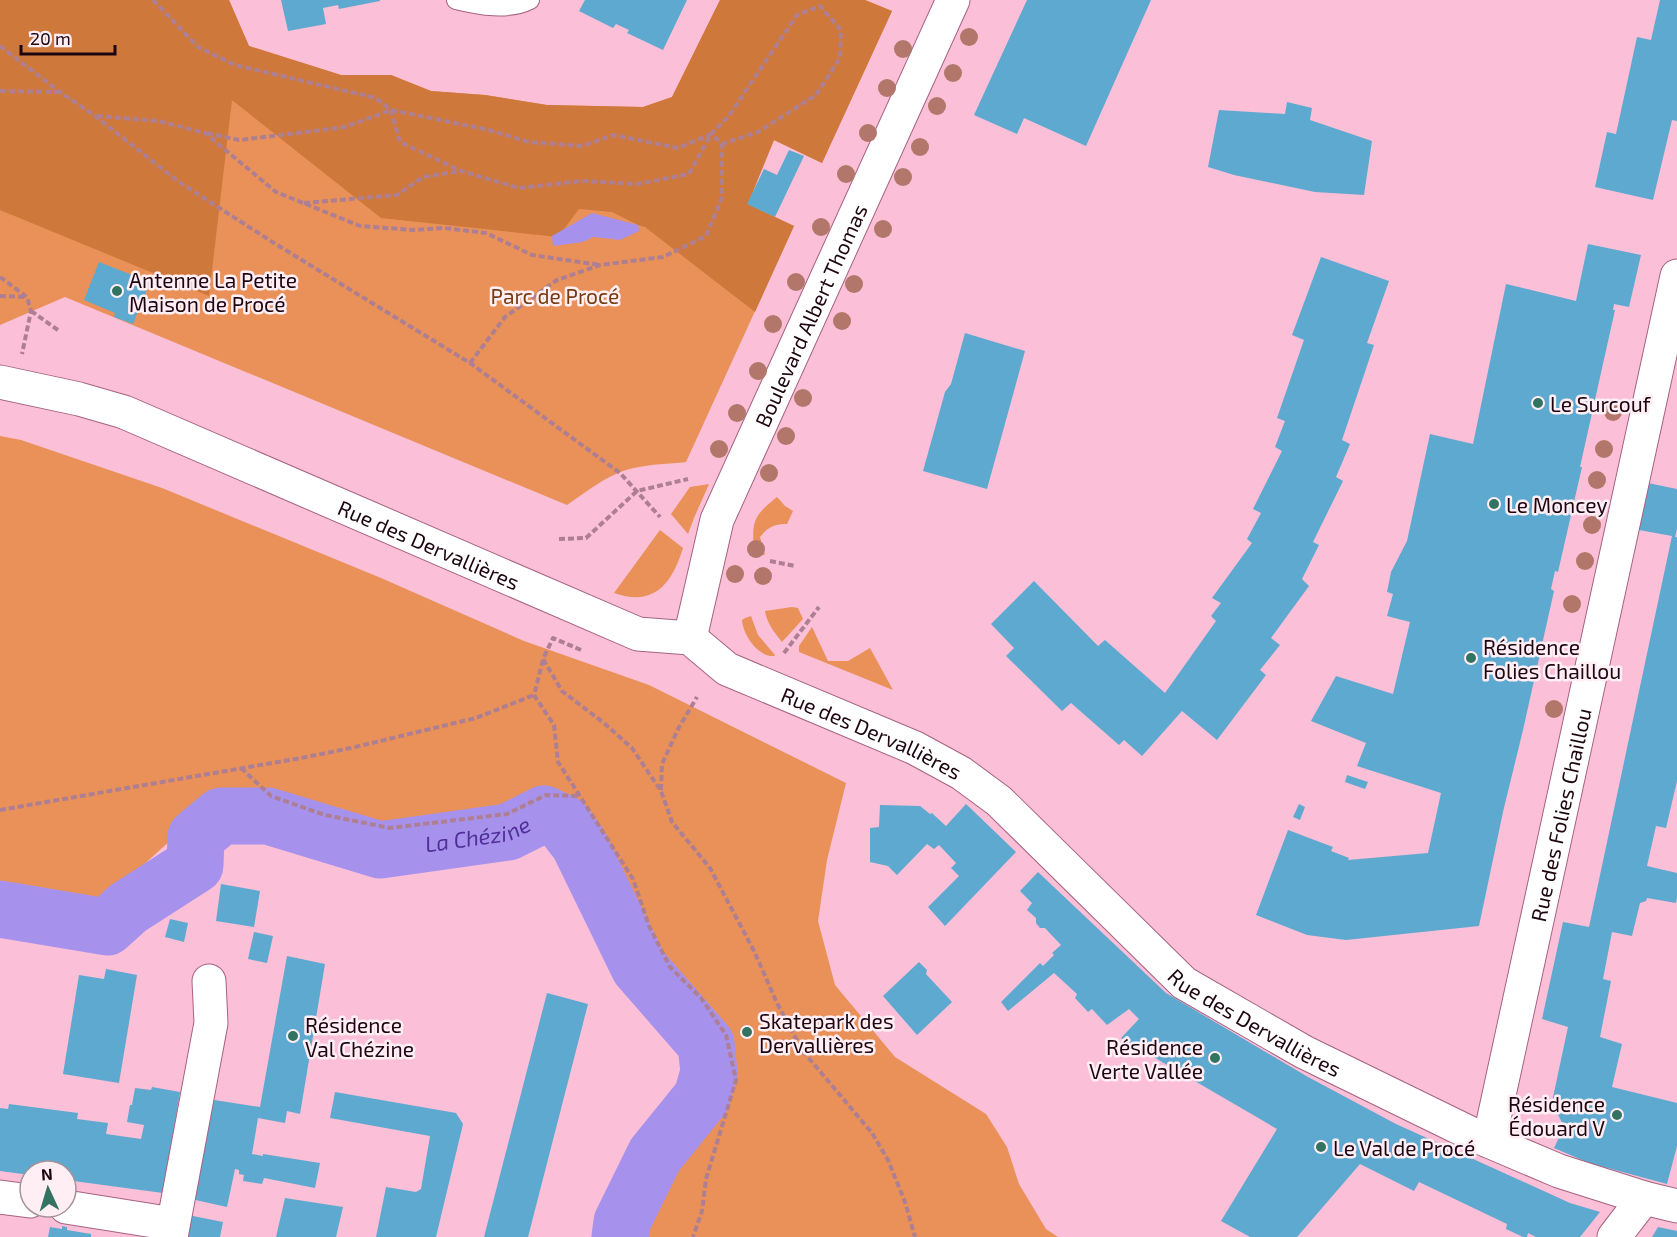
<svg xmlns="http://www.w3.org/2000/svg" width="1677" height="1237" viewBox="0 0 1677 1237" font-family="'Exo 2',sans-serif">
<rect width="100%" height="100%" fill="#fbbfd7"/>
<path fill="#e99158" d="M0,0H229L249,46L341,75H391L431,91L485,95L547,105L643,107L672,97L720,0H865L892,11L822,163L774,140L747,204L794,226L686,462C669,464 651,464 634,468C609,473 588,491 567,505L65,297L0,325Z
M0,436L21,440L162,488L381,578L524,641L649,685L846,783L827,860L818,921L835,985L895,1057L986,1114L1007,1147L1019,1184L1046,1229L1058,1237H633L701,1121L721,1070L705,1031L648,960L618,895L580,822L557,797L505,823L389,837L302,819L235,798L193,820L98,906L0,889Z
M709,484L694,518L688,534L671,514L690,487Z
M777,497L785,506L793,511L787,524C774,524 768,527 760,537L765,555L754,553C752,522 752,517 777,497Z
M660,530L683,548C672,584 654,607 614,593Z
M792,607L798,608L803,619L782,642C775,633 767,624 765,611Z
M751,616L758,635L775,655L774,656C758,657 743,635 742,620L745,618Z
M812,627L828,661H848L870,648L893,690L799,652V646Z"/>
<path fill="#cf783b" d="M0,0H229L249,46L341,75H391L431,91L485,95L547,105L643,107L672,97L720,0H865L892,11L822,163L774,140L748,204L794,226L755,312L645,227L638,225L612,212L579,209L558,237L381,218L232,100L209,296L0,210Z"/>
<path fill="#a692ed" d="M592,213L638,225L639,231L620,240L593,237L583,242L553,246L552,236Z"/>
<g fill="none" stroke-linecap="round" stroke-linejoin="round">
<path stroke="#a692ed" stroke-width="57" id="s1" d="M0,909L107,927L128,908L195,865L196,837L221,816H268L380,850L508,832L544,814L563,823L579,844L639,967L706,1044L709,1072L702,1097L655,1155L622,1222L620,1237"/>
</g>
<path fill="#5ea9cf" d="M281,0H380V1L339,9L338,5L323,8L326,24L288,31Z
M585,0H687L663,50L627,33L629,30L616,24L613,28L579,11Z
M1027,0H1151L1086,146L1024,118L1017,134L974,115Z
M1660,0H1677V121L1672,120L1653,200L1595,187L1607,132L1616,134L1637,37L1651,40Z
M1287,102L1312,108L1310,120L1372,141L1364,195L1315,192L1234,175L1208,167L1219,110L1285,114Z
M789,150L804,156L775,217L747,204L764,169L777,175Z
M1588,244L1641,255L1629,307L1614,304L1613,310H1615L1580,467H1582L1558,572L1555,571L1551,589L1554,591L1523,730L1503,812L1479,926L1346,940L1307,935L1256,915L1288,830L1333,847L1331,851L1349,858L1348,860L1428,853L1441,793L1357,766L1366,743L1311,721L1336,676L1393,694L1410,622L1387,616L1393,594L1387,592L1391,572L1407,541L1430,434L1473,444L1506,284L1576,301Z
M1321,257L1389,281L1367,343L1374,345L1342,440L1350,444L1336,477L1343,481L1313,542L1319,545L1302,579L1309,586L1271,638L1280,645L1260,670L1266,675L1217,740L1182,711L1142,756L1124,740L1119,745L1071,703L1062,711L1006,656L1014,648L991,624L1034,581L1098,646L1105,640L1165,693L1216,621L1211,616L1221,603L1212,598L1252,543L1247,539L1261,513L1253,509L1282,451L1275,447L1285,421L1277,418L1304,340L1292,335Z
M99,262L150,282L133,324L114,317L115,313L84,300Z
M965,333L1025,351L987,489L923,471L945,392L951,384Z
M1648,483L1677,489V529L1675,537H1677V781L1666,828L1656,826L1647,866L1677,873V898L1676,903L1647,898L1646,901L1640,903L1632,936L1612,932L1603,979L1611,981L1600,1037L1622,1044L1612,1087L1677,1103V1146L1667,1184L1589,1163L1554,1148L1564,1127L1552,1102L1568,1027L1542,1019L1563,922L1589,927L1672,536L1639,530Z
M1347,775L1368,782L1365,789L1345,782Z
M966,804L1016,852L945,926L928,907L959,876L951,868L956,863L939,845L934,849L927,844L897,875L888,866L870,862V828L879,827L880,805L920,806L930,814L932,813L934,815L946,826Z
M1299,804L1305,807L1300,820L1293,817Z
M1038,872L1166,993L1308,1077L1396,1124L1570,1203L1600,1212L1580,1237H1536L1528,1233L1527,1237H1523L1506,1229L1507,1224L1419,1182L1414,1191L1360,1164L1297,1237H1250L1221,1221L1277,1129L1121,1038L1139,1019L1129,1009L1107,1025L1092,1009L1088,1012L1075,998L1077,994L1054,973L1008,1011L1001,1002L1040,963L1043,966L1054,955L1052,953L1061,945L1045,928H1040L1036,923V918L1027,910L1032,903L1020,891Z
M221,884L260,891L254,927L216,921Z
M170,919L188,923L184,942L165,937Z
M254,932L273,936L267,963L248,959Z
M287,956L325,964L300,1114L287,1111L285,1123L258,1118L252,1154L263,1156V1154L320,1163L315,1188L264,1178L262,1184L243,1181L244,1175L239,1174V1170L235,1169L227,1207L191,1199L208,1099L260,1107Z
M919,962L927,970L926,974L952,1002L917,1035L883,996Z
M106,969L137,975L119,1083L63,1074L79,975L104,979Z
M547,993L588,1004L528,1237H484Z
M152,1087L180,1092L163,1193L66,1180V1171H30V1175L0,1171V1108L8,1109L9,1104L78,1113L77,1119L108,1123L106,1134L141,1139L144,1125L127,1122L130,1105H132L135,1088L151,1090Z
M335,1092L456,1113L463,1124L436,1237H376L386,1187L416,1192L421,1189L430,1136L330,1118Z
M285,1198L343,1207L336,1237H276Z
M188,1215L223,1222L220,1237H184Z
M62,1226L67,1227V1230L91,1234V1237H48L50,1227L62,1229Z
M1658,1227L1677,1231V1237H1652Z"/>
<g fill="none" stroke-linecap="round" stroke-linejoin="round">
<g stroke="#a66380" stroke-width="20">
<path id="lane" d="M456,0C480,6 508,11 530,0"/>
</g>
<g stroke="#a66380" stroke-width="35">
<g id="street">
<path id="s2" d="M1489,1141L1677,276"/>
<path d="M0,1197L30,1201"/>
<path d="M66,1207L173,1224"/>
<path d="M171,1237L211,1023L209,981"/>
<path d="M1614,1237L1644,1198"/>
</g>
</g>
<g stroke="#a66380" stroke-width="35">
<g id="secondary">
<path id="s3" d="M0,382L79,399L124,412L638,634L690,638L727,669L915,748L961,773L999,801L1184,983L1304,1052L1472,1134L1559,1171L1644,1198L1677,1206"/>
<path id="s4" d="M690,638L717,520L953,0"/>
</g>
</g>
<path stroke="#ae7f92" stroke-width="4" stroke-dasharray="6 3" stroke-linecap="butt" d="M153,0L198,47L235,65L376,98L391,110L400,142L461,171L519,188L582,181L638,184L689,174L711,134L728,117L797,15L820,6L841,30L840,58L816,95L758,132L722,144
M0,46L60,92L95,116L179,182L274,243L470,363L620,473L660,517
M0,91L59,92
M97,116L158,121L205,133L276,192L360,226L413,230L444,228L486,233L532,255L600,265
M207,133L239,140L281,135L345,127L391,110L489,130L529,142L582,146L613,135L678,148L711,134
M304,203L397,195L423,177L461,171
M0,277L27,297L31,311L22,354
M0,296L26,297
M31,311L58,330
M470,363L505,317L557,280L600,265L663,257L706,236L722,197V144L711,134
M559,539L586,538L637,491L688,479
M770,561L795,566
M581,650L553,638L543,659L562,691L604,723L632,748L661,791L672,822L710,868L754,951L777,1003L802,1050L872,1133L888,1160L905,1202L915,1237
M784,653L819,607
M543,660L534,695L554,725L558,762L633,879L649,926L670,967L701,998L726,1035L736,1080L706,1179L702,1211L693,1237
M241,768L271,796L325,815L390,828L507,814L546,795L579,796
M661,790L662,764L678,729L697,697
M0,810L301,758L351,748L476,718L534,695"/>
<use href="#lane" stroke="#fff" stroke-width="18"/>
<use href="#street" stroke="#fff" stroke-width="33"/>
<use href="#secondary" stroke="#fff" stroke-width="33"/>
</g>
<g fill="#b2776a">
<circle cx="969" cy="37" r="9"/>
<circle cx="903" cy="49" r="9"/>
<circle cx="953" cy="73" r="9"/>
<circle cx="887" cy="88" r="9"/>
<circle cx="937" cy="106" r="9"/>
<circle cx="868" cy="133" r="9"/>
<circle cx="920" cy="147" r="9"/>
<circle cx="846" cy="174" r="9"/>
<circle cx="903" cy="177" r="9"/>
<circle cx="821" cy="227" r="9"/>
<circle cx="883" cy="229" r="9"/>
<circle cx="796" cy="282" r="9"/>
<circle cx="854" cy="284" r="9"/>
<circle cx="842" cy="321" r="9"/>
<circle cx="773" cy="324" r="9"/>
<circle cx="758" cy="371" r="9"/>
<circle cx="803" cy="398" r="9"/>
<circle cx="1613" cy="412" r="9"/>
<circle cx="737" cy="413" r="9"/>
<circle cx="786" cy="436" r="9"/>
<circle cx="719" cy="449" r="9"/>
<circle cx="1604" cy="449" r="9"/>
<circle cx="769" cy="473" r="9"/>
<circle cx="1597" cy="480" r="9"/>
<circle cx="1592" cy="525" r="9"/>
<circle cx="756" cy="549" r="9"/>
<circle cx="1585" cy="561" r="9"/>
<circle cx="735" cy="574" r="9"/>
<circle cx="763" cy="576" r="9"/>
<circle cx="1572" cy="604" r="9"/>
<circle cx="1554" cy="709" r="9"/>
</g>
<g fill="#337361" stroke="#ffeff5" stroke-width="2">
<circle cx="117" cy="291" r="6"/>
<circle cx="1538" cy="403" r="6"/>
<circle cx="1494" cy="504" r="6"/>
<circle cx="1471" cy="658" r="6"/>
<circle cx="747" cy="1032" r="6"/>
<circle cx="293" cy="1036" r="6"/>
<circle cx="1215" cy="1058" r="6"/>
<circle cx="1617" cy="1115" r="6"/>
<circle cx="1321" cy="1147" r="6"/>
</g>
<g text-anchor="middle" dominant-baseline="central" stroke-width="5" stroke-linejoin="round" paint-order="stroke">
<g font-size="21" fill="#1e0611" stroke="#ffeff5" text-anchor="start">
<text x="129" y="279">Antenne La Petite<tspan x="129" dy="24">Maison de Procé</tspan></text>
<text x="1550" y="403">Le Surcouf</text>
<text x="1506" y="504">Le Moncey</text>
<text x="1483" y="646">Résidence<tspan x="1483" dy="24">Folies Chaillou</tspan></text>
<text x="759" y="1020">Skatepark des<tspan x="759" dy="24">Dervallières</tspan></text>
<text x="305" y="1024">Résidence<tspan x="305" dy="24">Val Chézine</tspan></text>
<text x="1203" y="1046" text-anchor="end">Résidence<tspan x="1203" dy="24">Verte Vallée</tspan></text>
<text x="1605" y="1103" text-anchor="end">Résidence<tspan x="1605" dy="24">Édouard V</tspan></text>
<text x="1333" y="1147">Le Val de Procé</text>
</g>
<g font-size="21" fill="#763c10" stroke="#ffeff5">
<text x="555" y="295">Parc de Procé</text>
</g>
<g font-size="21" fill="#1e0611" stroke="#ffeff5">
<text stroke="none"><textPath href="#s4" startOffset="346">Boulevard Albert Thomas</textPath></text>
<text stroke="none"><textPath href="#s3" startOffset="460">Rue des Dervallières</textPath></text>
<text stroke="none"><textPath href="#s3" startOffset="946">Rue des Dervallières</textPath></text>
<text stroke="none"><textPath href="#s2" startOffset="334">Rue des Folies Chaillou</textPath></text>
<text stroke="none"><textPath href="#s3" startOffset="1432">Rue des Dervallières</textPath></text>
</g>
<g font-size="22" font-style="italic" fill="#512f98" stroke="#ffeff5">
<text stroke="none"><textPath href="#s1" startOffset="540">La Chézine</textPath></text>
</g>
</g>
<g transform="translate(48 1189) rotate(356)"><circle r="28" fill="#ffeff5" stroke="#a5929a" stroke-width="1.5"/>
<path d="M0-4.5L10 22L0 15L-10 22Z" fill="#337361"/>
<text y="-9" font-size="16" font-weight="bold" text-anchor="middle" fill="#1e0611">N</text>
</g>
<path d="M21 45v9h94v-9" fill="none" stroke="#1e0611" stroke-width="3"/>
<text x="30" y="45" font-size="18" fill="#1e0611" stroke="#ffeff5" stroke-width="4.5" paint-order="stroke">20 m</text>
</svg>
